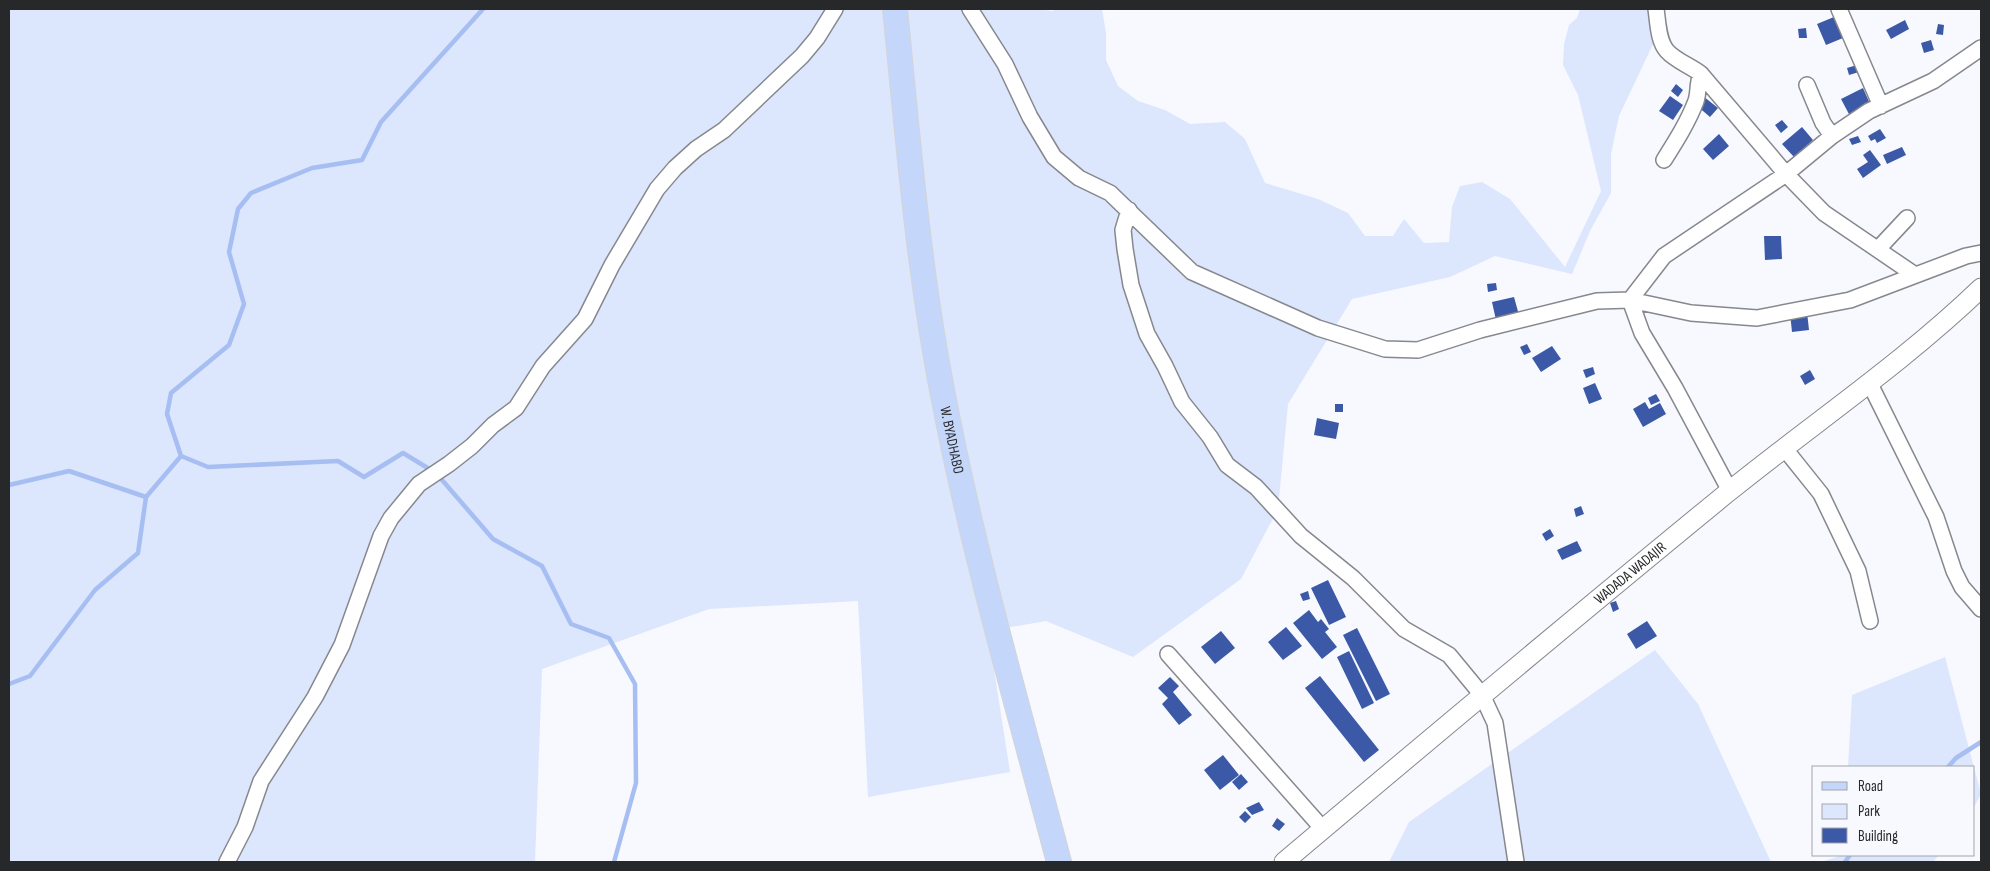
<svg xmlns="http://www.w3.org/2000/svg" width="1990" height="871" viewBox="0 0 1990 871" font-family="'Sofia Sans Condensed',sans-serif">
<rect width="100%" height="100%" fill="#f7f9fe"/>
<path fill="#dce6fd" d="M9,9H1036L1053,11L1055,9H1102L1106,33V60L1118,86L1138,101L1165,110L1190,124L1225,122L1245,139L1265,183L1318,199L1348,213L1365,236H1393L1404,219L1424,243L1449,242L1452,207L1460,186L1482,182L1510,199L1565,267L1601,191L1578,95L1563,65L1564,44L1569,25L1577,18L1580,9H1662L1654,42L1619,116L1611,154V193L1590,231L1572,274L1495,256L1450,277L1352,299L1288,404L1278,509L1241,579L1133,657L1046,621L988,631L1010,772L868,797L858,601L709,609L542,669L535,862H9Z
M1655,650L1698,704L1771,862H1389L1409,822Z
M1945,657L1981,794L1974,807V767H1848L1852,695Z
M1843,855H1939L1933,862H1821Z"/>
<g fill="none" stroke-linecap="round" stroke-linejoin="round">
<path stroke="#a7bef2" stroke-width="4.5" d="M181,456L208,467L338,461L364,477L403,453L436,473L493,539L542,566L571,624L609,638L635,684L636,783L614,862
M9,485L69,471L146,497
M9,684L30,676L95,590L138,553L146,497L181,456L167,414L171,393L229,345L244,304L229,252L238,209L251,193L312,168L362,160L381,122L483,9
M1948,767L1956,758L1981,742
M1845,862L1850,855"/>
</g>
<path fill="#3b59a7" d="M1834,17L1843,38L1826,45L1817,24Z
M1905,20L1909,29L1891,39L1886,30Z
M1938,24L1944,25L1943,35L1936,34Z
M1806,28L1807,38H1799L1798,29Z
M1931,40L1934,50L1924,53L1921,43Z
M1857,65L1859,72L1849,75L1847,68Z
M1676,84L1683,90L1678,97L1671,91Z
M1863,88L1871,106L1850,116L1841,99Z
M1670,96L1683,105L1673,120L1659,111Z
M1703,96L1718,108L1710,117L1696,105Z
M1782,120L1788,127L1781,133L1775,125Z
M1802,127L1813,140L1794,157L1782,144Z
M1880,129L1886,138L1877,143L1875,139L1871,141L1868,136Z
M1719,134L1729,146L1713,160L1703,149Z
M1858,136L1861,142L1852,145L1849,139Z
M1902,147L1906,155L1887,164L1883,155Z
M1870,150L1881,165L1863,178L1857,169L1868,162L1863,155Z
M1764,236H1781L1782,259L1765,260Z
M1496,283L1497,290L1488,292L1487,284Z
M1514,297L1519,315L1496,320L1492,302Z
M1807,312L1809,330L1792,332L1790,313Z
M1527,344L1531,352L1524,355L1520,347Z
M1552,346L1561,359L1541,372L1532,358Z
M1593,367L1595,374L1586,378L1583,370Z
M1810,370L1815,379L1805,385L1800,376Z
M1595,383L1602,399L1589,404L1583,388Z
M1656,394L1660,401L1651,405L1648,398Z
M1645,402L1649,409L1660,403L1666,414L1643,427L1633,409Z
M1335,404H1343V412H1335Z
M1317,418L1339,423L1336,439L1314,435Z
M1581,506L1584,514L1576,517L1574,509Z
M1550,529L1554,536L1546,541L1542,534Z
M1577,541L1582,551L1562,560L1557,550Z
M1328,580L1346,617L1329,625L1311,588Z
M1308,591L1310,599L1303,601L1300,594Z
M1616,601L1619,609L1613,612L1610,603Z
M1309,610L1318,622L1321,619L1329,629L1325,632L1337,647L1322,659L1293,623Z
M1647,621L1657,636L1636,649L1627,634Z
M1286,627L1302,646L1283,660L1268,642Z
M1357,628L1390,694L1376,701L1343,635Z
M1221,631L1235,648L1215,664L1201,647Z
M1349,651L1374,703L1362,709L1337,657Z
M1320,676L1379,750L1364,762L1305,688Z
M1170,677L1179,686L1173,692L1192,715L1179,725L1162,704L1168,698L1158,688Z
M1223,755L1239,775L1220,790L1204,770Z
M1241,774L1248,782L1239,790L1232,782Z
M1259,802L1264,810L1252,815L1246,808Z
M1245,811L1251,817L1245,823L1239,817Z
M1277,818L1285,824L1279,831L1272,826Z"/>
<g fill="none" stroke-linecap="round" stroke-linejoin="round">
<g stroke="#86888e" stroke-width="18">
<path id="minor" d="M970,9L1005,64L1030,117L1054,157L1079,178L1110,193L1192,272L1318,328L1385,349L1418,350L1480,330L1597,301L1630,300L1691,313L1757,318L1850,300L1966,256L1981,253
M1656,9C1658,22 1658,41 1667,51C1676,61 1691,66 1701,74L1786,174L1824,213L1915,275
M1839,9L1881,106
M1807,85L1823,123L1832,136
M1664,160C1676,141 1688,122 1696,101C1699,92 1697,83 1701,74
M1129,210L1123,230L1125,249L1131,285L1147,334L1165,366L1182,402L1210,437L1227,465L1256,487L1301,536L1353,578L1404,629L1449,655L1482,695L1495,723L1516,862
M1878,249L1907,218
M1869,382L1936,517L1954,571L1962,587L1981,609
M1785,449L1821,494L1858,571L1870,621
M1730,491L1675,388L1642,333L1630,300L1664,256L1786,174L1832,136L1869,111L1933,81L1981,48
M1168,654L1323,829
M227,862L245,827L261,781L315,697L342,645L381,536L391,518L419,484L449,464L472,446L493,425L516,408L543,366L585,319L612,265L657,189L675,168L696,149L724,130L802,56L817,38L835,9"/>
</g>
<g stroke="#86888e" stroke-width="21">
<g id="tertiary">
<path id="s1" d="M1284,862C1431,738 1578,615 1727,493C1811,425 1903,363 1981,288"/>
</g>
</g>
<g stroke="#d4d4d4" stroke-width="26">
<g id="primary">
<path id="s2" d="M895,9C908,138 918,268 943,395C973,553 1018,707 1059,862"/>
</g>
</g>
<use href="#minor" stroke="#fff" stroke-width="15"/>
<use href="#tertiary" stroke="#fff" stroke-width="19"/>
<use href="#primary" stroke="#c5d6fb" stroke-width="24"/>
</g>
<g text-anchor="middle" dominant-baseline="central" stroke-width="5" stroke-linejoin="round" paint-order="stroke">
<g font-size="15" fill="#27282a" stroke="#f7f9fe">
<text stroke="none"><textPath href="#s2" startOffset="435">W. BYADHABO</textPath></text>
<text stroke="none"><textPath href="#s1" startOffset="451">WADADA WADAJIR</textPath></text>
</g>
</g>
<rect width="1990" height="871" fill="none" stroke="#27282a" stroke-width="20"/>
<rect x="1812" y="766" width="162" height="90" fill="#f7f9fe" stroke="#a4a5a9"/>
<rect x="1822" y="782" width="25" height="8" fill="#c5d6fb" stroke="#a4a5a9"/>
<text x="1858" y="791" font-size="15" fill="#27282a">Road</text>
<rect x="1822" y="804" width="25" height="15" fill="#dce6fd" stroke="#a4a5a9"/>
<text x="1858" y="816" font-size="15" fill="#27282a">Park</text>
<rect x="1822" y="828" width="25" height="15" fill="#3b59a7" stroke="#a4a5a9"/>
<text x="1858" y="841" font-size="15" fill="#27282a">Building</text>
</svg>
